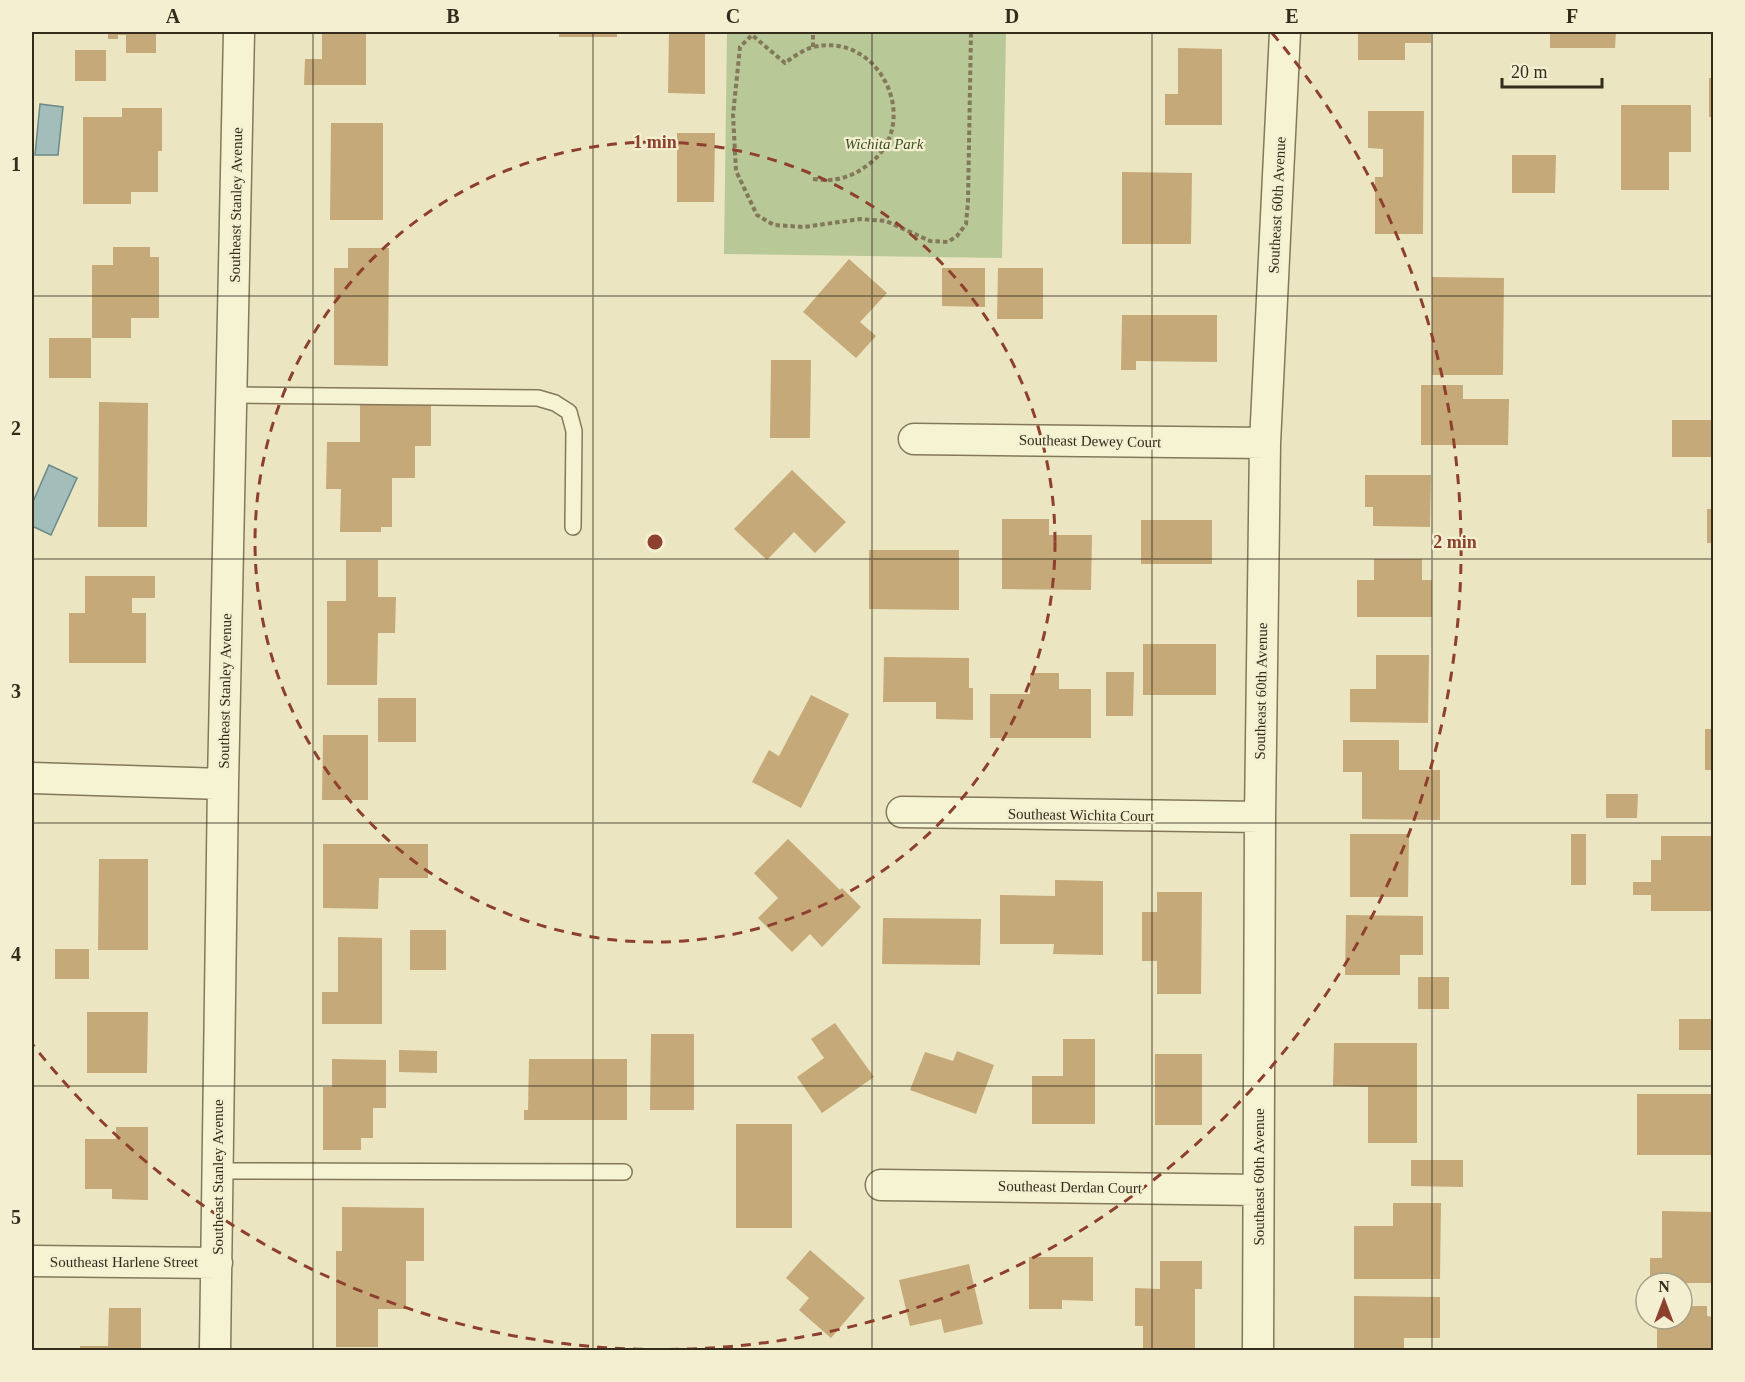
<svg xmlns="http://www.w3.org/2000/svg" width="1745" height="1382" viewBox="0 0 1745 1382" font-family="'Times New Roman',serif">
<rect width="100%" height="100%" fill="#ebe6c1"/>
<path fill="#b8c896" d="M727,32H1006L1002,258L724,254Z"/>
<path fill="#a3bdbb" stroke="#6b8a89" stroke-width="1.5" d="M40,104L63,107L58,155H35Z
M49,465L77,478L51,535L32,526V504Z"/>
<path fill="#c6a979" d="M108,32H156V53H126V35H118V39H108Z
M322,32H366V85H304L305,59H322Z
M559,32H617V37H559Z
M669,32H705V94L668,93Z
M1358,32H1431V43H1405V60H1358Z
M1550,32H1616L1615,48H1550Z
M1178,48L1222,49V125H1165V94H1178Z
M75,50H106V81H75Z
M1709,78H1714V117H1709Z
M1621,105H1691V152H1669V190H1621Z
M122,108H162V151H158V192H131V204H83V117H122Z
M1368,111H1424L1423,234H1375V177H1383V149L1368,148Z
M331,123H383V220H330Z
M677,133H715L714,202H677Z
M1512,155H1556L1555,193H1512Z
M1122,172L1192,173L1191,244H1122Z
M113,247H150V257H159V318H131V338H92V265H113Z
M348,248H389L388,366L334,365V268H348Z
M849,259L887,293L860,322L876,336L856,358L803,312Z
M942,268H985V307L942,306Z
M998,268H1043V319H997Z
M1432,277L1504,278L1503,375H1432Z
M1122,315H1217V362L1136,361V370H1121Z
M49,338H91V378H49Z
M771,360H811L810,438H770Z
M1421,385H1463V399H1509L1508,445H1421Z
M360,397L431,398V446H415V478H392V527H381V532H340L341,489H326L327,442H360Z
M99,402L148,403L147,527H98Z
M1672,420H1711V457H1672Z
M792,470L846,522L815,553L794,532L767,560L734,529Z
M1365,475H1431L1430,527L1373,526V507H1365Z
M1707,509H1714V543H1707Z
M1002,519H1049V535H1092L1091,590L1002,589Z
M1141,520H1212V564H1141Z
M869,550H959V610L869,609Z
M1374,559H1422V580H1432V617H1357V580H1374Z
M346,560H378V597H396L395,633H378L377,685H327V601H346Z
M85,576H155V598H132V613H146V663H69V613H85Z
M1143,644H1216V695H1143Z
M1376,655H1429L1428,723L1350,722V689H1376Z
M884,657L969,658V688H973V720L936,719V702H883Z
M1106,672H1134L1133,716H1106Z
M1030,673H1059V689H1091V738H990V694H1030Z
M811,695L849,714L801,808L752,782L769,750L779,756Z
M378,698H416V742H378Z
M1705,729H1714V770H1705Z
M323,735H368V800H322Z
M1343,740H1399V770H1440V820L1362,819V772H1343Z
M1606,794H1638L1637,818H1606Z
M1350,834H1409L1408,897H1350Z
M1571,834H1586V885H1571Z
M1661,836H1714V911H1651V895H1633V882H1651V860H1661Z
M788,839L840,890L842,888L861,907L822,947L810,934L792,952L758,918L778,898L754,873Z
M323,844H428V878H379L378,909L323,908Z
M99,859H148V950H98Z
M1055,880L1103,881V955L1053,954L1054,944H1000V895L1055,896Z
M1157,892H1202L1201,994H1157V961H1142V912H1157Z
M1346,915L1423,916V955H1400V975H1345Z
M883,918L981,919L980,965L882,964Z
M410,930H446V970H410Z
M338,937L382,938V1024H322V992H338Z
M55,949H89V979H55Z
M1418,977H1449V1009H1418Z
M87,1012H148L147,1073H87Z
M1679,1019H1714V1050H1679Z
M835,1023L874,1077L822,1113L797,1077L824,1058L811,1039Z
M651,1034H694V1110H650Z
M1063,1039H1095V1124H1032V1076H1063Z
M1334,1043H1417V1143H1368V1087L1333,1086Z
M399,1050L437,1051V1073L399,1072Z
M957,1051L994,1065L976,1114L910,1090L925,1052L953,1061Z
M1155,1054H1202V1125H1155Z
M332,1059L386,1060V1108H373V1138H361V1150H323V1087H332Z
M529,1059H627V1120H524V1110H528Z
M1637,1094H1714V1155H1637Z
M736,1124H792V1228H736Z
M116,1127H148V1200L112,1199V1189H85V1139H116Z
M1411,1160H1463V1187L1411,1186Z
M1393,1203H1441L1440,1279H1354V1226H1393Z
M342,1207L424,1208V1261H406V1309H378V1347H336V1251H342Z
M1662,1211L1714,1212L1712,1283H1650V1258H1662Z
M810,1250L865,1298L831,1338L799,1310L809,1298L786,1278Z
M1029,1257H1093V1301L1062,1300V1309H1029Z
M1160,1261H1202V1289H1195V1350H1143V1326H1135V1288L1160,1289Z
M969,1264L983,1324L944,1333L941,1319L910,1326L899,1280Z
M1354,1296L1440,1297V1338H1404V1350H1354Z
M1682,1306H1707V1316L1714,1317V1350H1657V1319H1682Z
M109,1308H141V1350H80V1346H108Z"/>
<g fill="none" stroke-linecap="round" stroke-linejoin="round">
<g stroke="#83785a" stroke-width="18">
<path id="lane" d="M232,395L538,398L555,403L569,412L574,431L573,527
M217,1171L624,1172"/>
</g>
<g stroke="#83785a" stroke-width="33">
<path id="street" d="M914,439L1265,443
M32,778L223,784
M902,812L1260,817
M881,1185L1258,1190
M32,1261L217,1263
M215,1350L223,784L239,32
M1258,1350L1260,817L1265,443L1285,32"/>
</g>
<path stroke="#83785a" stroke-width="4" stroke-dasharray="4.5 3" stroke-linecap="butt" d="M813,47V32
M813,179C835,182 851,178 869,164C923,124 881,31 813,47C803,50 793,57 785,63L752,35L740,47L733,115L736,171L757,215L774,225L804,227L860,219L886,221L930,241L948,242L957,236L966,224L968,202L971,32"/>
<use href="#lane" stroke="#f6f3d3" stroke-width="15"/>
<use href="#street" stroke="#f6f3d3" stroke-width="30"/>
</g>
<path fill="none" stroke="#332c1d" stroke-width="1.5" stroke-opacity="0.55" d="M313,32V1350M593,32V1350M872,32V1350M1152,32V1350M1432,32V1350M32,296H1714M32,559H1714M32,823H1714M32,1086H1714"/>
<g fill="none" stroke="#8e402e" stroke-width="3" stroke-dasharray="10 8">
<circle cx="655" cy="542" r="400"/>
<path d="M1272 33A800 800 0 1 1 33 1045"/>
</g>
<g text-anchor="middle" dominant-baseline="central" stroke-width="4.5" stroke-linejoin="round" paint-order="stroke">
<g font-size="15" font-style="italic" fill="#3c4e25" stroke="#f3efd0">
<text x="884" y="144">Wichita Park</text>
</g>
<g font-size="15" fill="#332c1d" stroke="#f3efd0">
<text transform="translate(236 205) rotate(-89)">Southeast Stanley Avenue</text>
<text transform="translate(1277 205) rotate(-87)">Southeast 60th Avenue</text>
<text transform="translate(1090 441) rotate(1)">Southeast Dewey Court</text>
<text transform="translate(225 691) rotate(-89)">Southeast Stanley Avenue</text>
<text transform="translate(1261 691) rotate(-89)">Southeast 60th Avenue</text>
<text transform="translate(1081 815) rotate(1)">Southeast Wichita Court</text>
<text transform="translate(218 1177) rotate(-90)">Southeast Stanley Avenue</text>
<text transform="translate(1259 1177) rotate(-90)">Southeast 60th Avenue</text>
<text transform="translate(1070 1187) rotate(1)">Southeast Derdan Court</text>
<text x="124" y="1262">Southeast Harlene Street</text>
</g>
</g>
<circle cx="655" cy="542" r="9" fill="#8e402e" stroke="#f3efd0" stroke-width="3"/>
<g font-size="18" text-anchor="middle" font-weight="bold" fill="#8e402e" stroke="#f3efd0" stroke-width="4.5" stroke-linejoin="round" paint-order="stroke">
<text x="655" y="148">1 min</text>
<text x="1455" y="548">2 min</text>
</g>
<rect width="1745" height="1382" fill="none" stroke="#f3efd0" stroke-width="66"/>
<g transform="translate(1664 1301)"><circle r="28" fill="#f3efd0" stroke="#a6a188" stroke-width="1.5"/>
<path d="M0-4.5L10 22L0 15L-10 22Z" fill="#8e402e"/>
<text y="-9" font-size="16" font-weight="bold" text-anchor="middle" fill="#332c1d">N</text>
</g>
<path d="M1502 78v9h100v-9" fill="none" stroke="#332c1d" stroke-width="3"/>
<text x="1511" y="78" font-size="18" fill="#332c1d" stroke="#f3efd0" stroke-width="4.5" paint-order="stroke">20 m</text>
<rect x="33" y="33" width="1679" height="1316" fill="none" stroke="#332c1d" stroke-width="2"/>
<g font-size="20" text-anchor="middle" font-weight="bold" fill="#332c1d">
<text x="173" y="23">A</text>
<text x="453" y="23">B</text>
<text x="733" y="23">C</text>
<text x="1012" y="23">D</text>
<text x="1292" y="23">E</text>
<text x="1572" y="23">F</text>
<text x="16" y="171">1</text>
<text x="16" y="435">2</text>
<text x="16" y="698">3</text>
<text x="16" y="961">4</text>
<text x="16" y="1224">5</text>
</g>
</svg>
